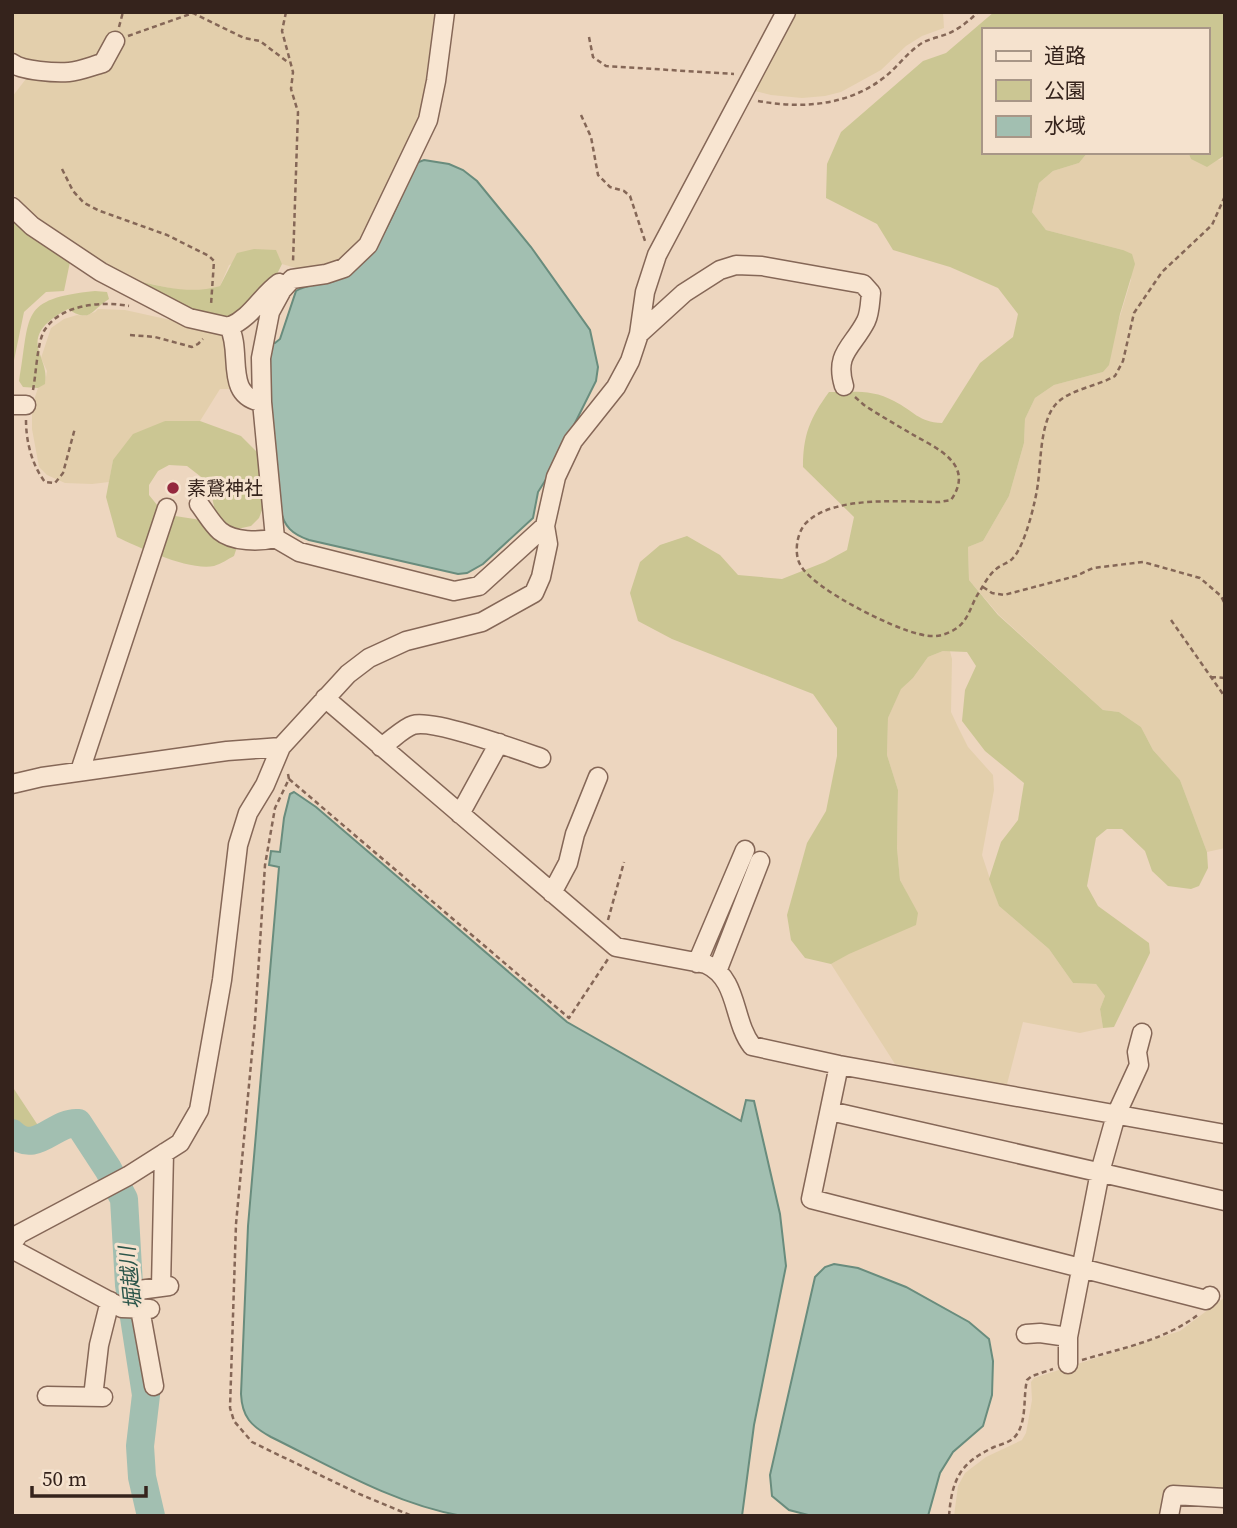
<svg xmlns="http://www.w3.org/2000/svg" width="1237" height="1528" viewBox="0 0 1237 1528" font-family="'Source Serif 4','Noto Sans JP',serif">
<rect width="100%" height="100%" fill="#edd6bf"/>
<path fill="#e3cfac" d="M12,12H435L421,114L362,239L334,266L302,270L282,264L275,250L229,265L220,286L203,291L179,290L142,282L95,260L36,218L23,206L12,191V97L29,75L21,60L12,53Z
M789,12H943L944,28L922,36L906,46L881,70L841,92L825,96L802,98L771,95L751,90Z
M1088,152H1188L1191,159L1221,160L1225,155V848L1207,852L1180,780L1153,750L1141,727L1119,712L1103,710L999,615L969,580L968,547L983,541L1009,496L1024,443L1025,419L1035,398L1054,385L1103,372L1131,280L1123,250L1046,230L1032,212L1039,183L1053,171L1079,163Z
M98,309L125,310L225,332L234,389H220L200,421H165L113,460L109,482L92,484L65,483L47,475L39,467L32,429V406L38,388L45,383L47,371L41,358L51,328L64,319L77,315L84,316L95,312Z
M943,651H950L952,659L951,712L958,727L968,747L993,775L994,790L982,855L999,906L1049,949L1073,983L1096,984L1105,996L1100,1009L1103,1028L1080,1033L1023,1022L1006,1088L895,1064L831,964L917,913L900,880L897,848L898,790L887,755L888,718L901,688L913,678L928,657Z
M1225,1297V1495L1169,1491L1164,1514L1151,1516H954L958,1486L965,1473L986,1457L1022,1440L1026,1433L1032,1400L1031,1382L1034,1378L1180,1331Z"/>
<path fill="#cbc693" d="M994,12H1225V155L1207,167L1191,159L1188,152H1207V30H983V152H1088L1079,163L1053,171L1039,183L1032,212L1046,230L1123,250L1132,254L1135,264L1120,314L1109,365L1103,372L1054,385L1035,398L1025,419L1024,443L1009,496L983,541L968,547L969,580L998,615L1103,710L1119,712L1141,727L1153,750L1180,780L1207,852L1208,868L1199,886L1191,889L1168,886L1152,871L1145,851L1122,829H1107L1096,838L1087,886L1098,906L1149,943L1150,953L1114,1027L1103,1028L1100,1009L1105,996L1096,984L1073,983L1049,949L999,906L989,879L1001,842L1018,820L1024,783L985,751L962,721L965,690L976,666L967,652L943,651L928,657L913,678L901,689L888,718L887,755L898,790L897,848L900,880L918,913L916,925L849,954L831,964L805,958L791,940L787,915L807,843L826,811L837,756V728L813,694L672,639L638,621L630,593L640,562L660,545L687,536L720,555L738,575L782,579L825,562L847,550L854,517L803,467C803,435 810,418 829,392C852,392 873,389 894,401C914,411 918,422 942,423L980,363L1013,337L1018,314L998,288L950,267L893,250L877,224L826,198L827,164L841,132L923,61L946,53Z
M12,221L70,262L64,291L46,292L24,312L12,370Z
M254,249L276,250L282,264L275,278L230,319L195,314L141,288L142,282C169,288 193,294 220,286L237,253Z
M95,291L107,292L109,299C91,310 91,324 68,309C52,318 32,330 39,351C43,365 47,370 45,384L38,388L23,387L19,381C31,315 18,299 95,291Z
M165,421H200L241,436L259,454L264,505L259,518L251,526L237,529L225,525L215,511L209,483L187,466L169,465L158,471L149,485V495L162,511L175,516L201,520L237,547L234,556C228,559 221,564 214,566C189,571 140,548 117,537L106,497L113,460L133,434Z
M12,1086L39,1127L35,1134H21L12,1126Z"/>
<path fill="#a2bfb1" stroke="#698c7d" stroke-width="2" d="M424,160L449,164L463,170L477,181L531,247L590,330L598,367L596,381L550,473L538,492L533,518L483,564L467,573L458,574L309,540C292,534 284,527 280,508L268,366L269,342L275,343L280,339L296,291C311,282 327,284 343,277C382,257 398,200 416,163Z
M294,792L316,807L567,1022L741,1121L746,1100L754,1101L780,1214L786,1266L754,1425L742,1516H462C394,1504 332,1467 271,1437C251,1426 242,1417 241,1394L248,1226L279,867L269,865L271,851L280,852L284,818L290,794Z
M834,1264L858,1268L906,1287L969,1322L989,1339L993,1361L992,1395L983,1426L953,1452L940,1473L928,1516H812L789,1510L772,1496L770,1475L815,1277L825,1267Z"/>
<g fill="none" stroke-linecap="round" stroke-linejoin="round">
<path stroke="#a2bfb1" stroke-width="28" d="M12,1133C36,1156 54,1121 78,1123L108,1169L124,1199L129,1285L146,1395L140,1446L142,1477L151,1516"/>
<g stroke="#856757" stroke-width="21">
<path id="minor" d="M445,12L436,81L428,120L368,245L344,268L326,274L292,279L282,290L270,312L261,358L262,402L275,538L299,552L454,591L479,586L545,526
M12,63C22,71 56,73 69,72C80,71 92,66 103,63L115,41
M12,207L32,226L101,272L189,318L229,327C252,317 260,297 279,283
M229,327C243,351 223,396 262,402
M639,334L684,293L720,270L736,265L762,266L863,284L871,293C870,302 870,313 866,321C853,347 834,353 844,386
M12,405H26
M199,504C206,513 212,524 220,531C233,542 260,542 275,538
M325,698L616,947L706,964C739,979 732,1020 752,1046L839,1065L1225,1134
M381,747C391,741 403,728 413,725C433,719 518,750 541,758
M80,771L167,508
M12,784L42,777L227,751L281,747
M460,814L499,743
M552,893L568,863L575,834L598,777
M697,963L745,850
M718,969L760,861
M839,1065L811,1199L1206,1300L1210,1296
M830,1111L1225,1201
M12,1244L19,1234L128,1176L180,1143L199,1110L222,980L238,845L248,813L265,785L281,747L348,674L369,658L406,641L482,622L534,593L541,577L548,544L545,526L556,477L573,441L616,387L630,361L639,334L645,292L657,255L786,12
M12,1249L122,1308L150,1309
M161,1287L164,1153
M139,1290L169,1286
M140,1309L154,1386
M1026,1334L1040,1333L1068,1337L1100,1172L1116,1115L1139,1065L1137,1052L1142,1033
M1068,1337V1364
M47,1396L103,1397
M93,1397L99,1345L110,1301
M1169,1516L1173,1495L1225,1498"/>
</g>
<path stroke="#856757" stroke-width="2.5" stroke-dasharray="5 3.5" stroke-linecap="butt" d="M286,12L282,31L293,72L291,89L298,112L293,262
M119,27L123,12
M128,36L193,13L244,38L260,41L289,63
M589,37L593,57L606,66L734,74
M758,101C802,109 849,106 886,76C898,66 908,52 922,43C929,39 939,37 947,34C959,29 969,21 978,12
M581,115L591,137L598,175L610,187L624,191L630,196L645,241
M62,169L73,191L84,203L100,211L167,235L209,256L214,261L211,305
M130,335L155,337L192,347L198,344L203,339
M33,390C36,375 37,344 44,331C60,304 102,301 129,306
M855,397L864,405C879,415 895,424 910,433C936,448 976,464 951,500L940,502C903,502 835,495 807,522C797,531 793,554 801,566C815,590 892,628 919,634C930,637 940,637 950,632C970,623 969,606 980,591C984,584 989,575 995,570C1000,565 1009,563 1013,558C1025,546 1036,500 1038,483C1041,462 1040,418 1058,402C1072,389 1098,386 1115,376L1123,361L1134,313L1162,272L1212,225L1225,196
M26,420C26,442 32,465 45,482L55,483L63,473L75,428
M983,587L992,593L1004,595L1076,576L1093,568L1143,562L1200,578L1221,596L1225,604
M1171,620L1225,697
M1211,677L1225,678
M288,774L289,779L275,808L265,865L255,1021L236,1224L230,1408L234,1421L252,1442L357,1493L412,1516
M289,779L569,1018L608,959
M608,920L624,862
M1082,1360C1122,1348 1166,1340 1199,1314
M949,1516C952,1479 960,1463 994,1447C1002,1444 1012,1442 1017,1434C1027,1419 1023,1397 1027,1380L1032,1376L1053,1369"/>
<use href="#minor" stroke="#f8e5d1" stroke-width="18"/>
</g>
<circle fill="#94283e" stroke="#f5e2ce" stroke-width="2.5" cx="173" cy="488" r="7"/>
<g text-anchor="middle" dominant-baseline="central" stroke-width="6" stroke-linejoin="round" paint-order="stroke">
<g font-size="19" fill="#35231c" stroke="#f5e2ce" text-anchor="start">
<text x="187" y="488">素鵞神社</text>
</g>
<g font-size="21" font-style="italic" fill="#2b554a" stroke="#f5e2ce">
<text transform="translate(130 1278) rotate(-96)">堀越川</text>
</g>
</g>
<rect width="1237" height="1528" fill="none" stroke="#35231c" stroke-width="28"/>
<rect x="982" y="28" width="228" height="126" fill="#f5e2ce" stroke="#a89687" stroke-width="2"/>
<rect x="996" y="51" width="35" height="10" fill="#f8e5d1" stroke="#a89687" stroke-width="2"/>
<text x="1044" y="63" font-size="21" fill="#35231c">道路</text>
<rect x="996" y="80" width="35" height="21" fill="#cbc693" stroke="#a89687" stroke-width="2"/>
<text x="1044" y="98" font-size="21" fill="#35231c">公園</text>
<rect x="996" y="116" width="35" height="21" fill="#a2bfb1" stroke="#a89687" stroke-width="2"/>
<text x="1044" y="133" font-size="21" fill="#35231c">水域</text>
<path d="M32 1486v10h114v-10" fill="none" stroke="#35231c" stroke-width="3.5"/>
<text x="42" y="1486" font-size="21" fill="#35231c" stroke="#f5e2ce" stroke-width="5" paint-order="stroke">50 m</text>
</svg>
